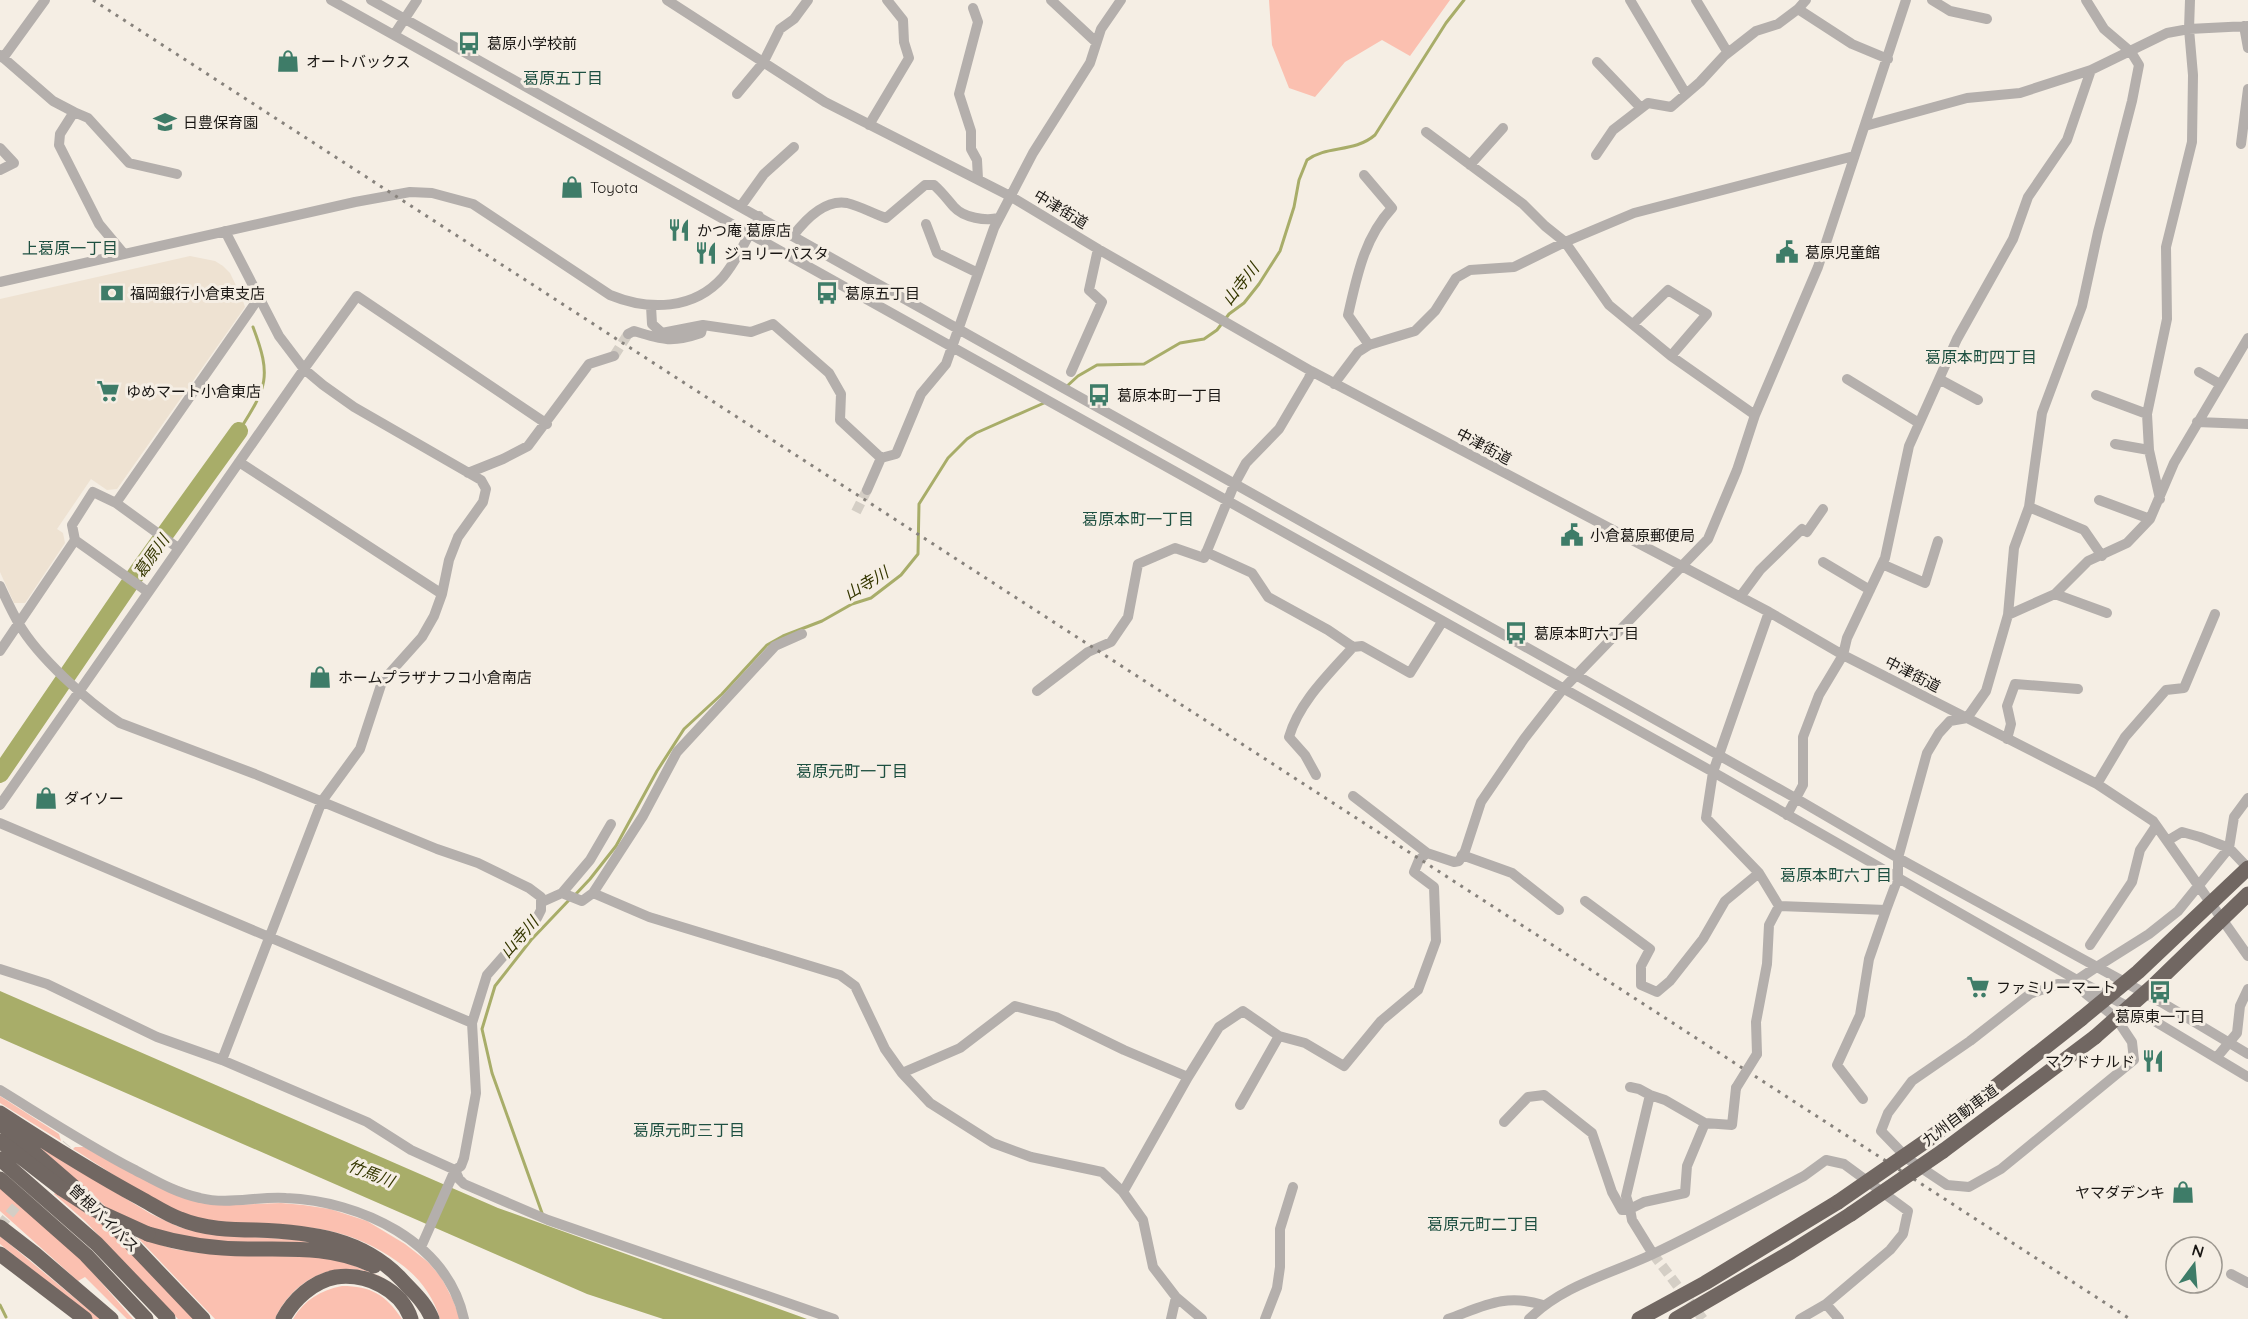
<svg xmlns="http://www.w3.org/2000/svg" width="2248" height="1319" viewBox="0 0 2248 1319" font-family="Quicksand,'Noto Sans JP',sans-serif">
<rect width="100%" height="100%" fill="#f5eee4"/>
<path fill="#eee2d2" d="M190,256L215,261L223,266L230,273L242,298L245,307L117,489L107,490L91,479L57,529L63,533L65,543L25,603H14L0,572V299Z"/>
<path fill="#fbc0b0" d="M1269,0H1450L1410,56L1382,40L1345,62L1315,97L1289,88L1272,45Z
M0,1096L59,1134L61,1141L0,1103Z
M36,1144L151,1214L179,1227L207,1234L299,1240L316,1244H243L170,1235L115,1215Z
M75,1147H84L106,1159L228,1205L281,1203L303,1205L330,1209L367,1221L405,1244L428,1262L441,1277L453,1300L460,1319H440C433,1295 418,1276 398,1262C349,1227 308,1226 251,1224C233,1223 214,1223 196,1218C157,1207 108,1170 73,1149Z
M0,1188L79,1257L133,1319H127L85,1277L78,1281L0,1211Z
M55,1193L99,1220L195,1319H178L85,1221L54,1194Z
M0,1236L100,1319H93L0,1244Z
M138,1238L174,1249L200,1253L334,1258L385,1278C377,1276 368,1271 359,1270C322,1264 289,1287 275,1319H215Z
M342,1286C371,1286 386,1295 402,1319H293C304,1300 321,1290 342,1286Z"/>
<path fill="#a8ad69" d="M0,991L498,1208L807,1319H663L587,1294L0,1038Z"/>
<g fill="none" stroke-linecap="round" stroke-linejoin="round">
<path stroke="#a8ad69" stroke-width="3" d="M1066,387L1078,376L1097,365L1144,364L1180,343L1204,339L1217,330L1229,314L1244,303L1259,284L1280,251L1294,207L1299,180L1307,160C1327,145 1354,153 1375,135L1446,23L1464,0
M239,431C267,387 272,377 253,327
M575,895L590,879L616,846L657,771L684,729L722,694L767,645L783,636L822,621L852,604L871,598L901,575L918,554L919,504L948,458L967,439L976,433L1044,403
M542,1213L492,1073L482,1029L495,986L531,940L570,899
M0,1305L6,1317"/>
<path stroke="#a8ad69" stroke-width="18" d="M0,774L139,570L239,431"/>
<path stroke="#d4cec5" stroke-width="10" stroke-dasharray="10 5" stroke-linecap="butt" d="M614,356L628,334
M856,512L867,490
M0,1226L67,1144
M1653,1254L1703,1319"/>
<path stroke="#b4afac" stroke-width="10" d="M331,0L1713,772L2077,980L2146,1016L2248,1077
M371,0L1797,799L1898,858L2161,1002L2248,1054
M667,0L825,102L1010,196L1098,249L1311,371L1769,612L1843,655L2097,784L2153,821L2248,956
M1051,0L1096,42
M1630,0L1686,94
M1696,0L1728,53
M1806,0L1798,9L1852,44L1888,59
M1932,0L1950,11L1987,19
M973,8L978,22L959,94L971,131V149L977,160L978,179
M2244,26L2248,48
M394,35L417,0
M0,55L53,101L74,112L60,134L59,145L99,224L124,254
M3,58L45,0
M1597,62L1641,108
M737,94L763,63L780,29L794,19L808,0
M74,112L88,118L129,163L177,174
M869,125L909,58L904,42L903,20L887,0
M1865,126L1967,98L2020,93L2091,70L2167,33L2189,29L2248,26
M1426,132L1523,204L1545,226L1565,242L1609,305L1671,356L1755,415
M2241,144L2248,89
M0,148L14,163L0,170
M1596,155L1613,130L1648,103L1671,107L1700,82L1724,56L1756,31L1778,24L1798,9
M1470,165L1503,128
M1364,175L1392,208C1364,238 1357,276 1348,315L1369,345
M741,206L764,174L794,147
M926,224L937,253L978,273
M793,236C805,220 824,199 847,203C860,206 874,214 886,218L925,185H934C942,192 947,199 954,207C964,218 985,221 999,218
M0,282L355,202L410,192L432,193L473,204L610,295C649,311 694,310 723,277C738,259 748,236 759,216
M651,306L652,324L662,333L703,325L751,332L773,324L829,373L841,394L840,420L881,458
M1633,324L1668,290L1707,314L1671,356
M628,334L634,331C663,340 672,343 701,333L703,325
M1071,372L1102,302L1089,290L1098,249
M2199,372L2220,384
M1847,379L1919,423
M1939,379L1978,400
M1334,384L1358,352L1369,345L1415,331L1435,311L1456,278L1470,270L1514,267L1565,242L1634,213L1854,156
M2096,395L2147,414
M2197,422L2248,424
M2115,444L2149,450
M239,462L442,594
M468,473L503,459L528,446L589,364L614,356
M867,490L881,458L896,454L921,394L946,364L994,228L1033,153L1090,63L1101,29L1121,0
M2160,499L2149,450L2147,414L2167,319L2166,247L2192,142L2193,75L2189,29L2190,0
M2099,500L2150,519
M116,503L258,299
M2029,507L2084,530L2102,556
M1206,552L1252,573L1268,597L1328,630L1353,647L1362,646L1410,673L1442,622
M1823,562L1870,590
M1882,564L1925,583L1938,541
M0,586C6,599 12,612 19,624C38,657 88,702 120,723L255,774L437,849L478,863L529,888L541,897V910L537,918L487,975L472,1023L476,1093L464,1158L461,1166L455,1170L421,1247
M148,592L75,540L72,525L93,492L116,503L178,548
M2055,594L2107,613
M1740,597L1760,570L1802,529L1807,532L1823,509
M2008,615L2055,594L2088,561L2127,543L2150,519L2174,463L2248,338
M0,651L75,540
M1037,691L1088,652L1111,642L1128,617L1138,564L1175,548L1204,558L1234,485L1246,463L1279,429L1309,378L1311,371
M2007,739L2011,724L2007,706L2015,684L2078,689
M1316,775L1305,755L1289,737C1299,702 1329,674 1353,647
M2097,784L2125,737L2166,690L2184,688L2215,614
M1353,796L1427,853
M0,805L304,369L357,296L547,424
M1787,815L1803,785V737L1819,695L1843,655L1847,638L1885,558L1909,446L1957,339L2013,239L2028,197L2067,140L2091,70
M0,823L472,1023
M2167,841L2182,832L2200,837L2229,848L2248,868
M1462,855L1512,873L1559,910
M562,893L590,860L611,824
M593,893L649,917L840,975L855,986L885,1049L902,1073L930,1103L993,1143L1031,1157L1102,1172L1123,1192L1143,1220L1153,1267L1176,1297L1202,1319
M1585,901L1650,949L1641,966V985L1657,992L1670,981L1703,939L1725,901L1759,873
M542,902L562,893L582,901L593,893L643,816L677,752L775,646L802,634
M1779,906L1886,910L1898,878V858L1927,753L1939,733L1950,721L1967,718L1986,691L2008,615L2014,548L2029,507L2042,413L2082,306L2098,232L2132,101L2139,65L2131,52L2104,29L2086,0
M2090,945L2132,882L2140,850L2156,826
M0,969L47,984L157,1037L222,1060L367,1122L411,1150L455,1170L459,1179L464,1184L548,1220L834,1319
M2058,984L2075,985L2116,1018L2132,1042L2134,1060L2001,1169L1969,1187L1947,1185L1908,1159L1881,1131L1888,1113L1912,1081L1970,1041L2030,994Z
M2075,984L2077,980L2095,968L2149,934L2178,911L2229,848L2234,817L2248,798
M1757,1054L1756,1022L1767,964L1769,925L1779,906L1759,873L1706,818L1713,772L1769,612
M2217,1057L2237,1033L2240,1006L2248,989
M222,1060L322,801L360,749L381,685L388,675L422,637L434,616L442,594L449,560L458,537L483,502L486,489L481,480L354,407L323,385L304,369L279,336L225,231
M902,1073L960,1048L1015,1006L1056,1017L1124,1050L1188,1077
M1630,1087L1639,1089L1650,1095
M0,1090C44,1117 87,1145 133,1169C154,1180 176,1193 200,1198C228,1205 257,1196 286,1198C360,1201 447,1241 464,1319
M1863,1099L1837,1065L1860,1015L1869,959L1886,910
M1240,1105L1279,1036
M1504,1122L1528,1097L1544,1095L1592,1133L1612,1192L1622,1210L1630,1209L1626,1196L1650,1095L1665,1100L1705,1123
M1123,1192L1188,1077L1219,1027L1243,1011L1279,1036L1305,1043L1344,1066L1381,1021L1418,990L1436,941L1434,887L1414,872L1419,860L1427,853L1454,862L1459,861L1465,851L1481,802L1524,739L1563,689L1708,539L1737,470L1755,415L1818,267L1906,0
M1653,1254L1632,1220L1630,1209L1644,1202L1685,1193L1687,1166L1705,1123L1732,1125L1736,1088
M2231,1274L2248,1283
M1826,1304L1839,1319
M1171,1319L1176,1297
M1265,1319L1277,1288L1280,1267V1229L1293,1187
M1448,1319C1484,1306 1505,1293 1543,1305
M1529,1319C1563,1285 1611,1274 1653,1254C1704,1230 1754,1202 1804,1176L1826,1160L1844,1164L1908,1211L1903,1234L1890,1250L1826,1304L1800,1319"/>
<path stroke="#716762" stroke-width="15" d="M0,1113C46,1143 92,1172 140,1198C153,1205 166,1214 180,1219C204,1229 231,1230 256,1230C310,1232 363,1238 402,1280C413,1292 426,1303 432,1319
M0,1123L74,1187L123,1235L203,1319
M1929,1139L2081,1019
M1943,1151L2095,1037
M0,1227L35,1254L111,1319
M148,1234C181,1244 213,1249 248,1249C291,1249 334,1246 374,1266
M0,1254L85,1319
M283,1319C293,1300 313,1281 336,1277C366,1273 401,1289 411,1319
M1639,1319L1705,1283L1838,1202
M1676,1319L1791,1252L1851,1214"/>
<path stroke="#87827c" stroke-width="3" stroke-dasharray="3 6" stroke-linecap="butt" d="M93,0L2130,1319"/>
<path stroke="#b4afac" stroke-width="10" d="M1736,1088L1757,1054"/>
<path stroke="#716762" stroke-width="15" d="M2081,1019L2138,972L2248,868
M2095,1037L2155,984L2248,894
M0,1141L62,1189L93,1209L148,1234
M0,1159L97,1244L168,1318
M0,1179L86,1255L146,1319
M1838,1202L1929,1139
M1851,1214L1943,1151"/>
</g>
<defs>
<g id="bus-bare" transform="scale(1.8)"><path d="M-5-6H5V4H4V6H2V4H-2V6H-4V4H-5ZM-3.5-4V0h7V-4ZM-3.5 1.2v1.5H-2V1.2ZM2 1.2v1.5H3.5V1.2Z" fill="#3e7c68" stroke="#f5eee4" stroke-width="2.5" paint-order="stroke"/></g>
<g id="shop-bare" transform="scale(1.8)"><path d="M-5-2.5h2.3a2.7 3.5 0 0 1 5.4 0H5L5.5 6h-11ZM-1.5-2.5h3a1.5 2.3 0 0 0-3 0Z" fill="#3e7c68" stroke="#f5eee4" stroke-width="2.5" paint-order="stroke"/></g>
<g id="school-bare" transform="scale(1.8)"><path d="M0-5L7-2L0 1L-7-2ZM-4 1L0 2.5L4 1V4Q0 6-4 4Z" fill="#3e7c68" stroke="#f5eee4" stroke-width="2.5" paint-order="stroke"/></g>
<g id="restaurant-bare" transform="scale(1.8)"><path d="M-5-6h1v4h1v-4h1v4h1v-4h1v5L-1.5 .5V6h-2V.5L-5-1ZM5-6V6H3V1.5H1.5Q1.5-4 5-6Z" fill="#3e7c68" stroke="#f5eee4" stroke-width="2.5" paint-order="stroke"/></g>
<g id="civic-bare" transform="scale(1.8)"><path d="M-.6-6.5H3V-4.5H.6V-3L4-1V1h2V6H-6V1h2V-1L-.6-3ZM-1.2 2.5V6h2.4V2.5Z" fill="#3e7c68" stroke="#f5eee4" stroke-width="2.5" paint-order="stroke"/></g>
<g id="bank-bare" transform="scale(1.8)"><path d="M-6-4H6V4H-6ZM0-2.3a2.3 2.3 0 1 0 0 4.6a2.3 2.3 0 1 0 0-4.6Z" fill="#3e7c68" stroke="#f5eee4" stroke-width="2.5" paint-order="stroke"/></g>
<g id="supermarket-bare" transform="scale(1.8)"><path d="M-6-5.5h2.5l.6 2H6L4.5 2H-2.5L-4.4-4H-6ZM-1.5 3.2a1.3 1.3 0 1 0 .1 0ZM3 3.2a1.3 1.3 0 1 0 .1 0Z" fill="#3e7c68" stroke="#f5eee4" stroke-width="2.5" paint-order="stroke"/></g>
</defs>
<g fill-rule="evenodd">
<use href="#bus-bare" x="469" y="43"/>
<use href="#shop-bare" x="288" y="61"/>
<use href="#school-bare" x="165" y="122"/>
<use href="#shop-bare" x="572" y="187"/>
<use href="#restaurant-bare" x="679" y="230"/>
<use href="#civic-bare" x="1787" y="252"/>
<use href="#restaurant-bare" x="706" y="253"/>
<use href="#bank-bare" x="112" y="293"/>
<use href="#bus-bare" x="827" y="293"/>
<use href="#supermarket-bare" x="108" y="391"/>
<use href="#bus-bare" x="1099" y="395"/>
<use href="#civic-bare" x="1572" y="535"/>
<use href="#bus-bare" x="1516" y="633"/>
<use href="#shop-bare" x="320" y="677"/>
<use href="#shop-bare" x="46" y="798"/>
<use href="#supermarket-bare" x="1978" y="987"/>
<use href="#bus-bare" x="2160" y="992"/>
<use href="#restaurant-bare" x="2153" y="1061"/>
<use href="#shop-bare" x="2183" y="1192"/>
</g>
<g text-anchor="middle" dominant-baseline="central" stroke-width="6" stroke-linejoin="round" paint-order="stroke">
<g font-size="15" fill="#191613" stroke="#f5eee4" text-anchor="start">
<text x="487" y="43">葛原小学校前</text>
<text x="306" y="61">オートバックス</text>
<text x="183" y="122">日豊保育園</text>
<text x="590" y="187">Toyota</text>
<text x="697" y="230">かつ庵 葛原店</text>
<text x="1805" y="252">葛原児童館</text>
<text x="724" y="253">ジョリーパスタ</text>
<text x="130" y="293">福岡銀行小倉東支店</text>
<text x="845" y="293">葛原五丁目</text>
<text x="126" y="391">ゆめマート小倉東店</text>
<text x="1117" y="395">葛原本町一丁目</text>
<text x="1590" y="535">小倉葛原郵便局</text>
<text x="1534" y="633">葛原本町六丁目</text>
<text x="338" y="677">ホームプラザナフコ小倉南店</text>
<text x="64" y="798">ダイソー</text>
<text x="1996" y="987">ファミリーマート</text>
<text x="2160" y="1016" text-anchor="middle">葛原東一丁目</text>
<text x="2135" y="1061" text-anchor="end">マクドナルド</text>
<text x="2165" y="1192" text-anchor="end">ヤマダデンキ</text>
</g>
<g font-size="15" fill="#191613" stroke="#f5eee4">
<text transform="translate(1061 209) rotate(31)">中津街道</text>
<text transform="translate(1484 446) rotate(28)">中津街道</text>
<text transform="translate(1913 674) rotate(27)">中津街道</text>
<text transform="translate(1960 1115) rotate(-37)">九州自動車道</text>
<text transform="translate(104 1218) rotate(44)">曽根バイパス</text>
</g>
<g font-size="16" fill="#1e5041" stroke="#f5eee4">
<text x="563" y="78">葛原五丁目</text>
<text x="70" y="248">上葛原一丁目</text>
<text x="1981" y="357">葛原本町四丁目</text>
<text x="1138" y="519">葛原本町一丁目</text>
<text x="852" y="771">葛原元町一丁目</text>
<text x="1836" y="875">葛原本町六丁目</text>
<text x="689" y="1130">葛原元町三丁目</text>
<text x="1483" y="1224">葛原元町二丁目</text>
</g>
<g font-size="16" font-style="italic" fill="#353700" stroke="#f5eee4">
<text transform="translate(1240 284) rotate(-52)">山寺川</text>
<text transform="translate(151 556) rotate(-55)">葛原川</text>
<text transform="translate(866 583) rotate(-31)">山寺川</text>
<text transform="translate(519 937) rotate(-49)">山寺川</text>
<text transform="translate(371 1173) rotate(21)">竹馬川</text>
</g>
</g>
<g transform="translate(2194 1265) rotate(16)"><circle r="28" fill="#f5eee4" stroke="#9d9890" stroke-width="1.5"/>
<path d="M0-4.5L10 22L0 15L-10 22Z" fill="#3e7c68"/>
<text y="-9" font-size="16" font-weight="bold" text-anchor="middle" fill="#191613">N</text>
</g>
</svg>
